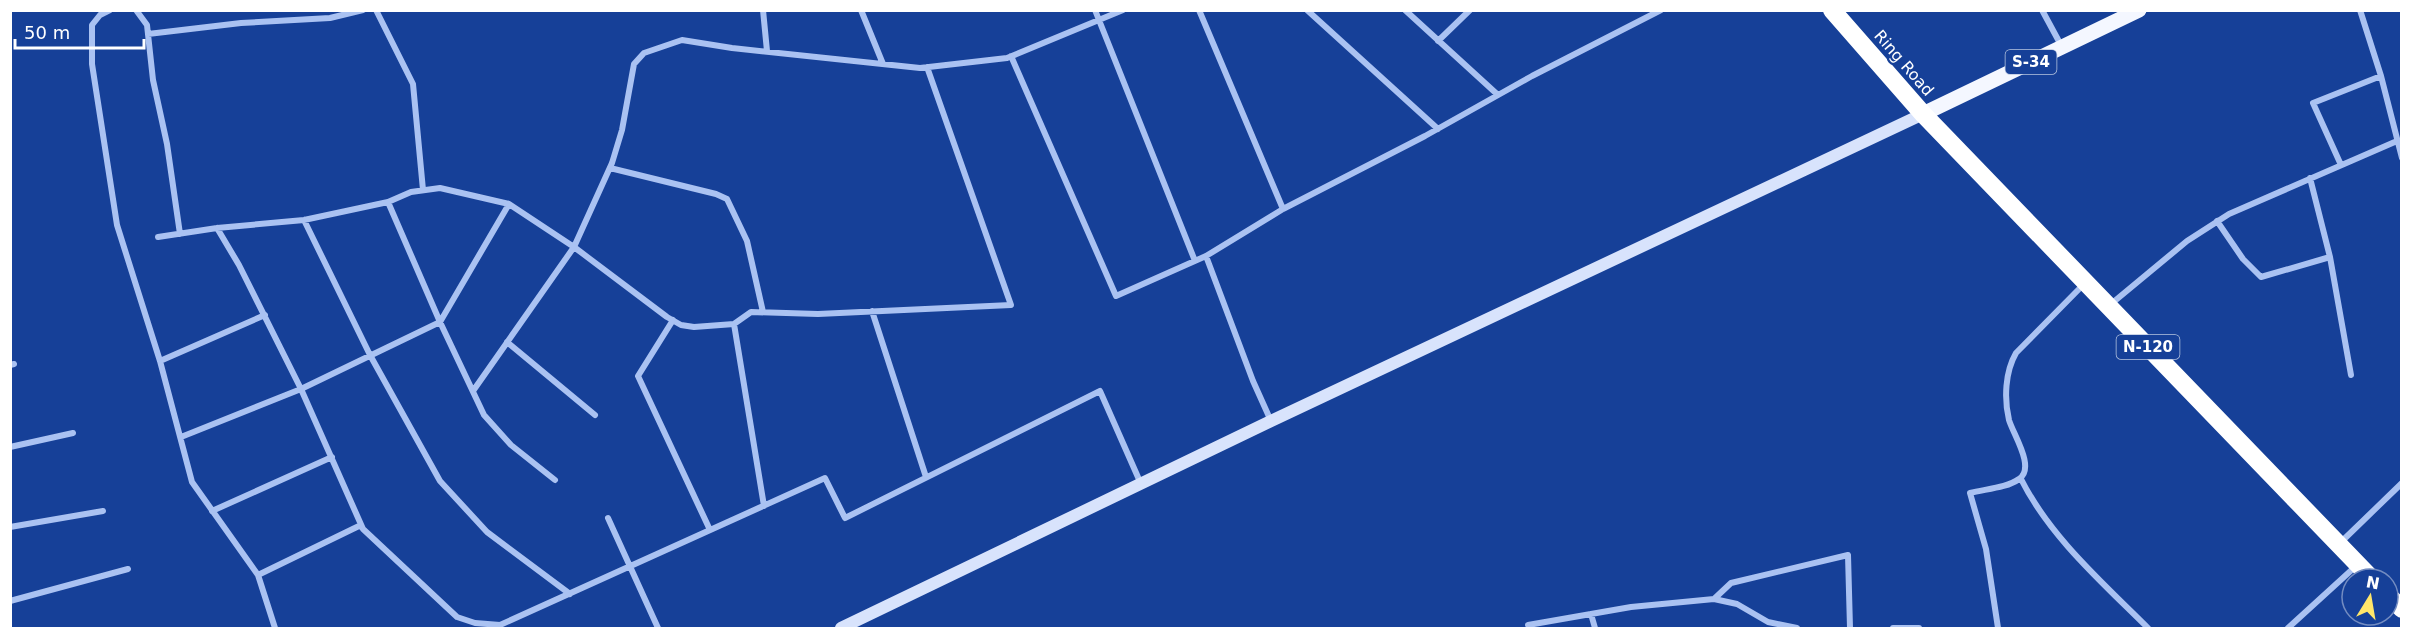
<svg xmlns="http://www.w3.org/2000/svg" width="2412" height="639" viewBox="0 0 2412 639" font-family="'DejaVu Sans',sans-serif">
<rect width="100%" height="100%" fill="#164098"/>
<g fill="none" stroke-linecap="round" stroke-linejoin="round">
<path stroke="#aac2f2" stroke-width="6" d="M110,10L100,15L92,25V64L117,225L160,361L192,482L258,575L275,628
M136,10L147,25L153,80L167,144L180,234
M376,10L413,84L423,190
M763,10L767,51
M861,10L883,64
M1095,10L1195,261
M1199,10L1283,209
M1307,10L1438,129
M1405,10L1498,95
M2042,10L2062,47
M2360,10L2381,76L2402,158
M148,34L241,23L330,18L363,10
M1438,41L1470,10
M1011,56L1116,296L1206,256L1283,209L1425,136L1532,76L1661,10
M2341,165L2313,103L2381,76
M610,168L716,194L727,199L747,241L763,312
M2310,178L2330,257L2351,375
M388,202L440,322L484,415L511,445L555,480
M304,220L370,355L440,481L487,532L570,594
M2217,221L2243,259L2261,277L2330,257
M217,228L239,265L301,389L363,529L457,617L475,623L500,625L825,478L845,518L1100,391L1141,484
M158,237L217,228L304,220L388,202L411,192L440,188L509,204L574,247L667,317L681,325L694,327L734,324L751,312L818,314L1011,305L927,67
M1206,256L1253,381L1271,421
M2111,304L2187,241L2229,214L2397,141
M872,311L926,477
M673,320L638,376L710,530
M734,324L764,506
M507,342L595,415
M160,361L265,315
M10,365L14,364
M473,391L574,247L612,163L622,130L634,64L644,53L682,40L732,48L920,68L1007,58L1123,10
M181,437L301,389L440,322L509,204
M10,447L73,433
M2021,479C2050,537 2103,583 2148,628
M212,511L332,457
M608,518L658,628
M10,527L103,511
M2339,544L2402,483
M258,575L361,525
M1714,599L1731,583L1848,555L1850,628
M10,601L128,569
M1591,614L1595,628
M1528,625L1631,607L1714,599L1737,604L1768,622L1797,628
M1893,628H1919
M1998,628L1986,549L1970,493C1985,489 2007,488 2019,479C2036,468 2013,434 2009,420C2004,399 2005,372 2016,353L2083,285
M2288,628L2356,566"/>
<path stroke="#d8e3fc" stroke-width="12" d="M841,628L1271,421L1923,114"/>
<path stroke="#f4f7ff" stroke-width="15" d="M1923,114L2139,10"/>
<path stroke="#fff" stroke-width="18" d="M1832,10L1923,114L2372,579
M2388,595L2402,609"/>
</g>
<g text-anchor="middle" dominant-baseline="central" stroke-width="4.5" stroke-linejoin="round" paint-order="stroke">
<g fill="#164098" stroke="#b9c6e0" stroke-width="1.5">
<rect x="2005.5" y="50" width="51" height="24" rx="4.5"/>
<rect x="2116.5" y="335" width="63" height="24" rx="4.5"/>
</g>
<g font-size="15" font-weight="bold" fill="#fff">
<text x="2031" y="62">S-34</text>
<text x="2148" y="347">N-120</text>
</g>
<g font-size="16" fill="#fff" stroke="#164098">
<text transform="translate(1904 63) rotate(49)">Ring Road</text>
</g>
</g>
<rect width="2412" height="639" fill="none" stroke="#ffffff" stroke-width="24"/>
<g transform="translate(2370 597) rotate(11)"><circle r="28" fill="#164098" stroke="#738cc1" stroke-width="1.5"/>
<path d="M0-4.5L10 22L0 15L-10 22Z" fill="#ffe66a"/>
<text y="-9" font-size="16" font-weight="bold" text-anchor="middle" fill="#ffffff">N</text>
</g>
<path d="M15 39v9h129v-9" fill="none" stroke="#ffffff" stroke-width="3"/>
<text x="24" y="39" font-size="18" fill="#ffffff" stroke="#164098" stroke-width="4.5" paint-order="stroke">50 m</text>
</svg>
